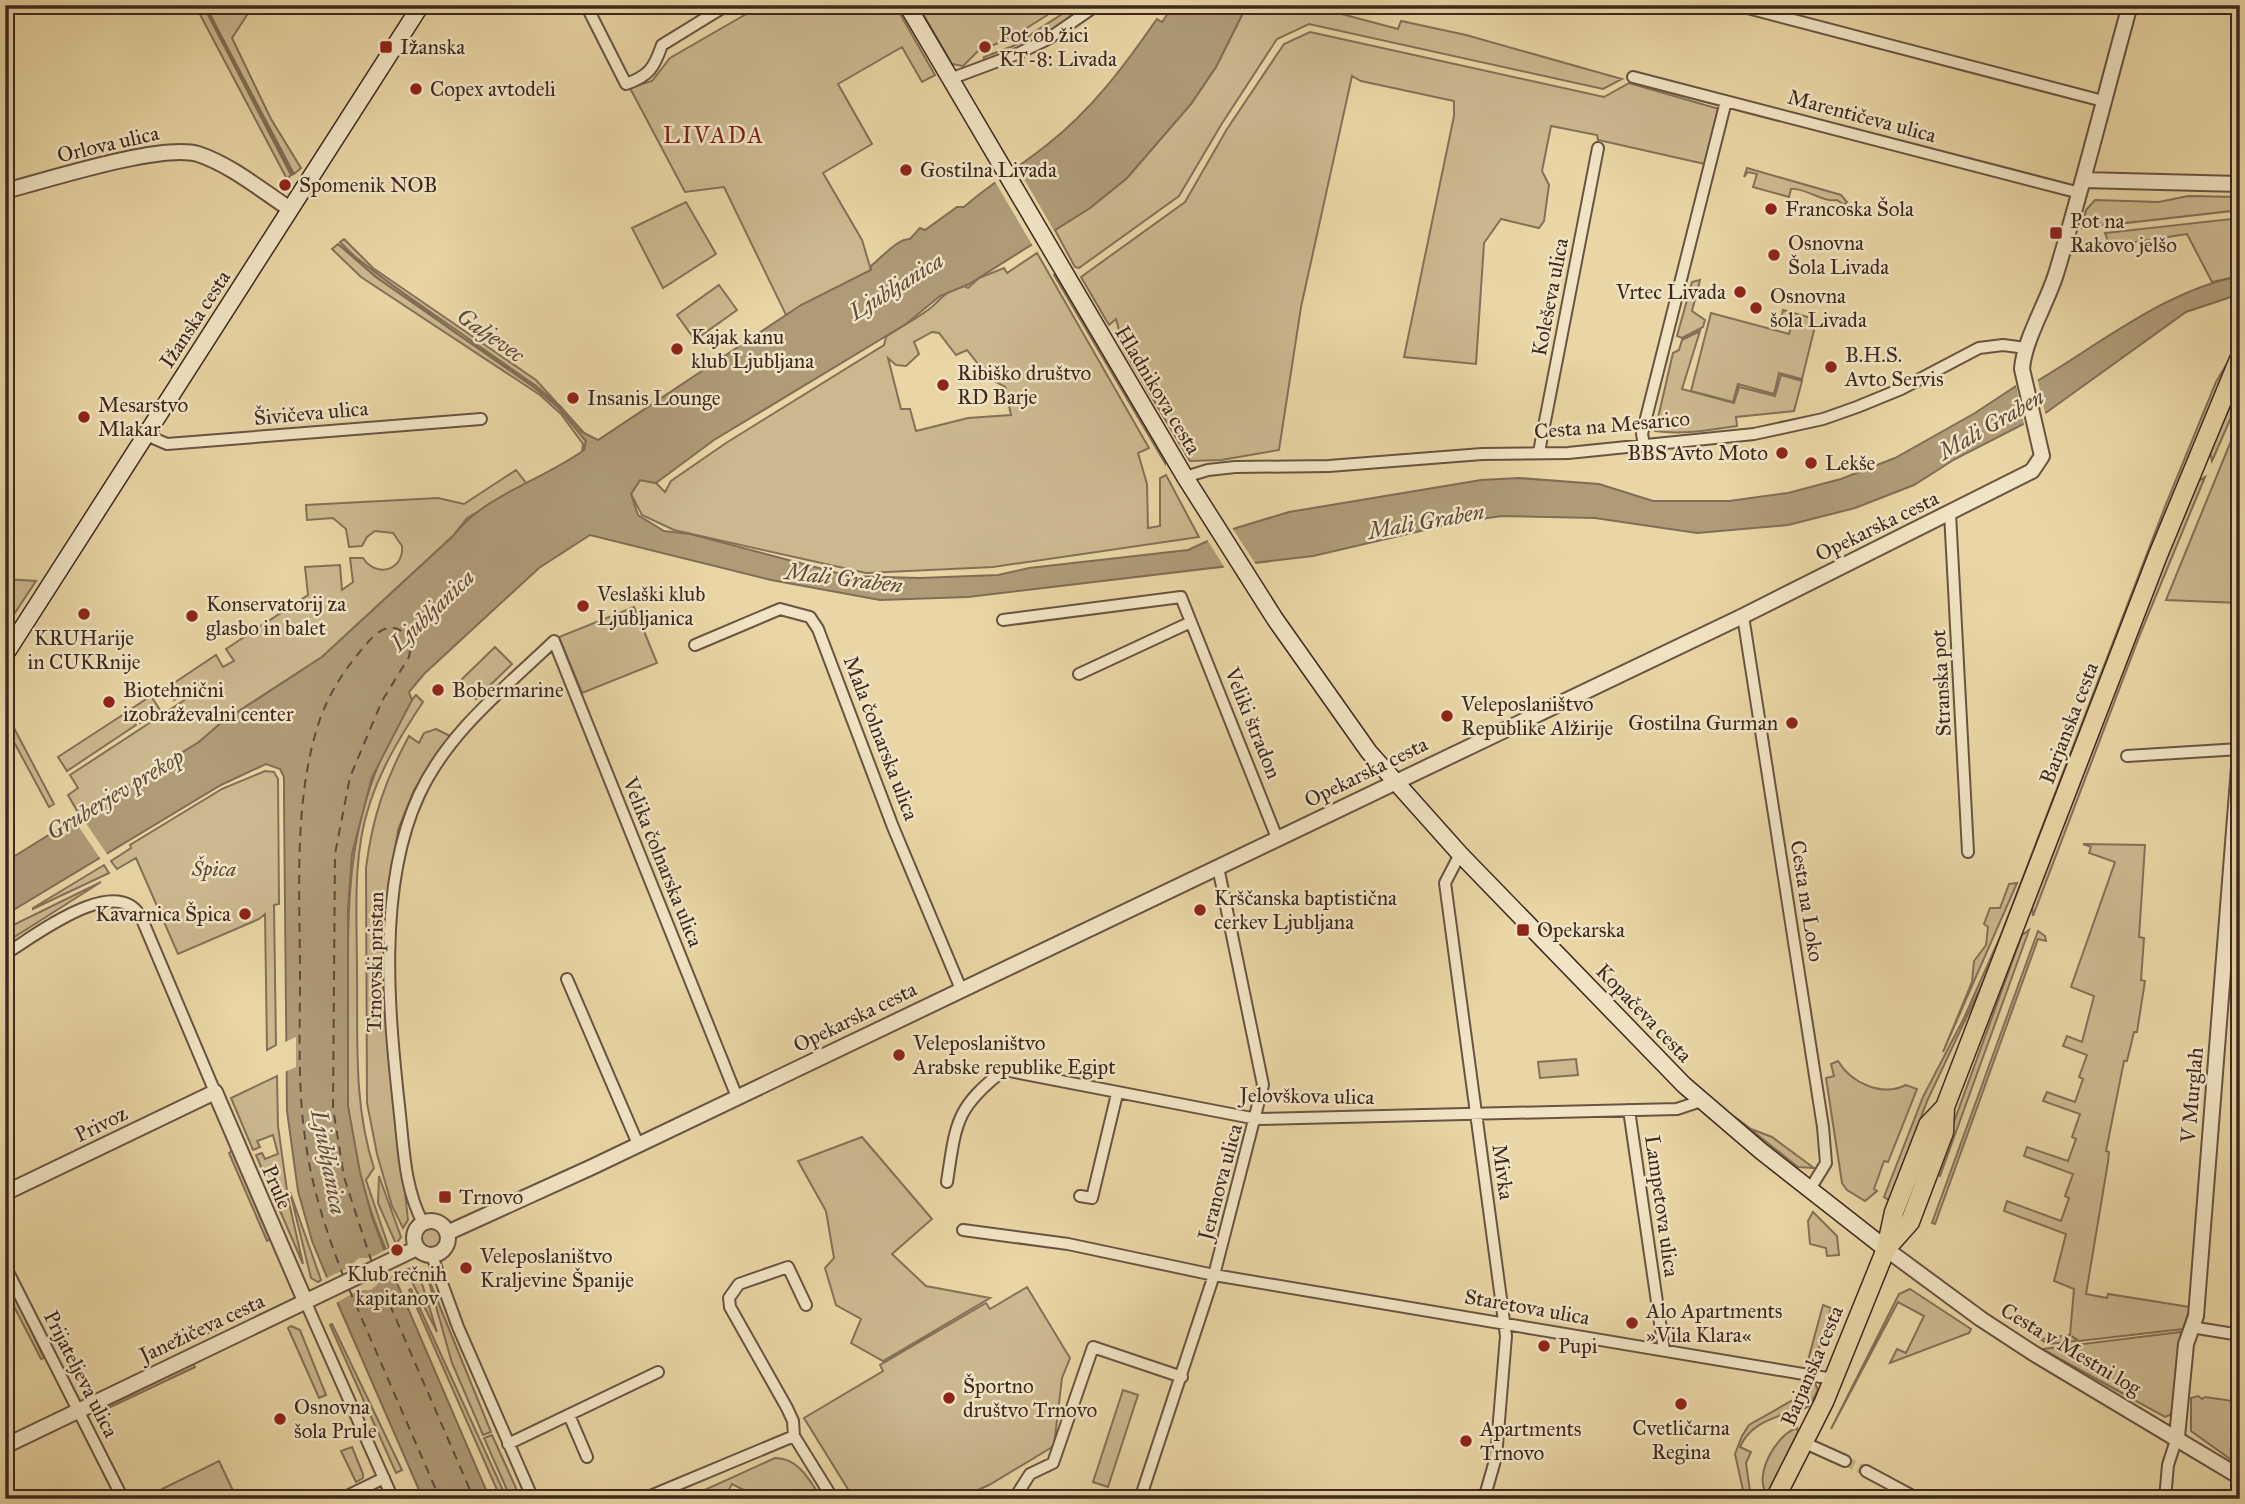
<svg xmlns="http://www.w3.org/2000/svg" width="2245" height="1504" viewBox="0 0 2245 1504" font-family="'IM FELL Great Primer',serif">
<rect width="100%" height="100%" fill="#e9d5a5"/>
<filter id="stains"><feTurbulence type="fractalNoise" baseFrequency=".00286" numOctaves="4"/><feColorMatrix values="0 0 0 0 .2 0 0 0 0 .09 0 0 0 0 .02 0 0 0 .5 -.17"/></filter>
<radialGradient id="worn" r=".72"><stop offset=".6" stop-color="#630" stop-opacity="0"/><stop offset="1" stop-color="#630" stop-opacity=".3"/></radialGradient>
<path fill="#ccb88f" stroke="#847058" stroke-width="2" fill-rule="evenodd" d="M195,5H203L291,175L287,179Z
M205,5H243L247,15L232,38L271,119L301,168L294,174Z
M762,5H895L935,75L922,82L902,47L838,84L872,144L823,173L862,240L871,270L786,315L724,187L685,192L630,88L652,81L670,58Z
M918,5L1048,7L1063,5L1011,38L978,51L963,66L952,64Z
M1076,5H1090C1056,30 1022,48 983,63L984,57L1013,46Z
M1247,5H1319V8L1398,29L1401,21L1466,35L1622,79L1603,89L1309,24L1277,39L1221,125L1179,196L1079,268L1075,267L1055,230L1090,208L1127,178L1191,104L1216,67Z
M1310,32L1604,97L1629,83L1719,109L1705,164L1598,140L1597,135L1551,126L1542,171L1549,185L1544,221L1539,228L1501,219L1484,243L1476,364L1404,357L1454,116V101L1361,81L1352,76L1301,307L1279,450L1221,460L1190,461L1125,352L1116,319L1109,325L1081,277L1185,202L1227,129L1284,44Z
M1747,168L1841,195L1847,202L1844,205L1837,200C1823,203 1804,187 1791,189L1789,197L1753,187L1757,174L1748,172L1744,177Z
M2188,196L2240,197V210L2082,228L2086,210L2095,200L2159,202Z
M686,202L716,254L663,288L632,228Z
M2240,218V276L2212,282L2187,234L2110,246L2105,233Z
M344,239L373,268L536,380L586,435L536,386L362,264L340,242Z
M338,244L376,277L535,388L559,408L586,441L584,450L582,452L583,444L561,414L540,395L361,277L332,249Z
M1037,253L1149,448L1138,453L1147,484L1148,528L1160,526V478L1166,475L1199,537L993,567L866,573L674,530L642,515L631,494L640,480L656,483L665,492L671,481L726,443L884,345L886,337C901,326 919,318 933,306C944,296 947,290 964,286L968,288L979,278L1004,268L1007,273ZM932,332L939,333L956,355L967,350L989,378L1005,387L1011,415L968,418L916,431L910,409H901L888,358L896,365L906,366L919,354L914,342Z
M1056,274L1165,457V463L1054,275Z
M1700,280L1692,311L1705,320L1703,327L1682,338L1677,336L1692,282Z
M719,285L737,310L695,340L677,315Z
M1783,310L1808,317L1815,326L1802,379L1779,373L1774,394L1738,384L1733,402L1691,391L1711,313L1789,334L1791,327L1780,324Z
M1700,331L1682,389L1734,403L1739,387L1775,396L1781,375L1802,381L1794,411L1736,417L1737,426C1711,430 1681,435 1655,431L1673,353L1679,350L1682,340Z
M2229,360L2153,546L1994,959L1928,1099L1889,1200L1884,1197L1923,1097L1964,1018L2000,937L2166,504L2216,382Z
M2240,384V397L2212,461L2210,452Z
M2240,419V603L2166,600Z
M516,470L527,484L467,518L453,536L322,657L222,722L199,742L80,816L68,795L78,788L70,775L189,697L186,693L174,700L168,687L216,655L223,667L234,661L226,649L308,595L305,567L340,565L342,590L353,582L350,558H363C376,578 404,571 402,546L393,533L375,531L367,537L362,546L349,547L346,529L333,518L307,520L306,505L438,498L464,504Z
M2205,477L2141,632L2033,916L2032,906L2136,630L2197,482Z
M5,579L36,581L5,628Z
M634,607L657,663L582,693L559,637Z
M495,647L512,664L476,699L459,682Z
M416,695L423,702C401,735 381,768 369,806C352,858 357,917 357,971C358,1038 353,1104 374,1168L366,1180L389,1248L386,1250C367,1205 352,1156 348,1107C345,1073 348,1039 348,1005C348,912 345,832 387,746C396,729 403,709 416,695Z
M151,696L160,710L140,723L131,709Z
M127,712L136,725L67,771L58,757Z
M14,728L54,804L49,807L8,731Z
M436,729L450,736L414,790L398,830L385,923L383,996L408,1220L403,1228L392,1206L377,1154L367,1103L366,868C372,819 385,780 409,736L419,743L424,733Z
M265,771L274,772L278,779L279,904L274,905L276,1045L267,1050L265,914L259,919L178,954L136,858L117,869L111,861L131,848L130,845L222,789Z
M2083,844L2145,845L2139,937L2144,938L2141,980L2145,981L2137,1032H2134L2127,1061H2124L2106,1151L2109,1152L2108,1162L2086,1294L2107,1298L2108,1294L2190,1307L2183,1329L2079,1341L2072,1336L2077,1341L2048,1344L2040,1339L2070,1335L2074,1289L2054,1281L2066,1234L2004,1211L2007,1201L2061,1221L2069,1198L2065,1196L2073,1174L2024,1156L2027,1147L2068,1161L2076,1139L2072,1137L2080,1114L2043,1101L2047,1092L2075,1102L2083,1079L2079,1077L2087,1055L2063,1046L2067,1036L2082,1042L2094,996L2071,987L2115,862L2089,853L2091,847Z
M104,865L109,873L33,909V908Z
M101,882L5,943V929Z
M2017,883L1943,1052L1972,982L1974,961L1986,945L1988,927L1984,924L1990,908H2000L2009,884Z
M2029,930L1940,1176L1935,1174L2022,935Z
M2038,931L2045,936L2046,941L2038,939L1935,1224L1932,1223Z
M1576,1059L1578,1075L1540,1078L1538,1062Z
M1838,1061C1851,1083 1882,1097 1906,1085L1917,1089L1888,1162L1884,1161L1874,1189L1877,1191L1865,1201L1847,1190L1842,1183L1826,1078L1834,1076L1831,1064Z
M277,1076L278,1126L288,1198L303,1264L256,1155L262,1153L265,1159L278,1154L273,1135L257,1141L260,1147L253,1150L231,1098Z
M1735,1117L1751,1129L1772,1137L1814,1168L1798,1167Z
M862,1137L932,1219L892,1254L926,1286L990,1298L883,1361L851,1343L861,1319L836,1305L825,1268L834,1258L826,1211L798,1161Z
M232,1151L271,1239L267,1241L229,1153Z
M379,1176L401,1237L396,1244L378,1203Z
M290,1192L321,1280L318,1282L311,1278Z
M1813,1212L1837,1236L1839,1255L1827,1256L1826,1248L1810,1244L1808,1221Z
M421 1238a10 10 0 1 1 20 0a10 10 0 1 1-20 0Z
M413,1267L418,1271L437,1332L406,1270Z
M427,1275L491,1432L483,1435L452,1363Z
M5,1282L14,1294L44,1358L41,1359L5,1289Z
M1027,1287L1070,1358L1062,1378L1054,1446L989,1485L958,1499H854L804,1418L883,1371L880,1365L986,1303L990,1309Z
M411,1289L507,1499H501L409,1290Z
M1910,1289L1971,1329L1969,1333L1890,1363L1897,1349L1906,1353L1924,1316L1898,1302L1831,1429L1899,1294Z
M1823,1305L1831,1308L1814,1365L1807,1364Z
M212,1322L219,1328L182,1345L179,1339Z
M332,1324L402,1470L396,1473L330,1325Z
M291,1326L300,1330L326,1395L319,1398L288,1328Z
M2181,1332L2174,1407L2170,1415L2165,1417L2042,1349Z
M193,1364L195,1367L96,1414L93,1413Z
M1813,1379L1818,1390L1809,1406L1786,1418L1784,1414C1765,1421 1749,1427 1740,1447L1751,1452L1746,1463L1751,1499H1745L1735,1454L1742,1436L1749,1425L1798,1397Z
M1123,1390L1138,1395L1108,1487L1093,1482Z
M2198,1396L2202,1399L2205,1397L2240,1402V1466L2191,1431V1398Z
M1797,1428L1798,1432L1769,1491H1765C1755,1472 1778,1433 1797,1428Z
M492,1435L521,1499H511L484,1438Z
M352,1447L363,1474V1478L356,1482L341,1451Z
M775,1458C799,1458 810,1481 822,1499H762L732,1484L724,1499L687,1498Z
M219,1461L237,1499H155L164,1494L162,1489Z"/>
<path fill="#af9b78" stroke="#816d55" stroke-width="2" d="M1247,5L1216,67L1191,104L1127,178L1090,208L969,284L940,296L906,324L714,440L656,483L640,480L631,494L638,515L664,531L690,534L849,576L919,578L998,575L1029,568L1188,550L1236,528L1289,512L1481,480L1519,478L1599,484L1653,501H1729L1788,493L1841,479L1895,458L1975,413L2016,386L2018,392C2090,353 2158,292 2240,276V294L2186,312L2047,412L1955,459L1914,485L1855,508L1788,525L1697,533L1595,518L1502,516L1459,522L1313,556L968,597L880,600L771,580L590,535L539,568L424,674L409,692L412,700L372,777L352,854L348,909V1106L360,1172L372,1217L394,1276L490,1499H423L338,1304L312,1241L298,1191L287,1111L284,801V777L280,769L266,764L221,785L5,915V862L199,742L222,722L322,657L453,536C484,495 543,480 584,450L586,441L559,408L535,388L376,277L338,244L456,333L536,386L561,407L582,432L598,440L801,305L871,270V266C880,259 898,238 910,239L920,228L925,230L957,207H964C988,185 1020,167 1048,144C1091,110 1123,68 1154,23L1157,19L1162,22L1173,6Z"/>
<path fill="#e9d5a5" d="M1016,165L1056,234L1034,248L994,180Z
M2037,377L2046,417L2025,430L2016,386L2019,384L2020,387Z
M1231,526L1257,566L1226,570L1206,538Z
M79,813L109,857L102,861L72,817Z
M296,1037V1067L282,1073L281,1044Z
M389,1248L397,1274L381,1281L371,1290H359L334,1304L324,1279L348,1268L359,1258H370Z"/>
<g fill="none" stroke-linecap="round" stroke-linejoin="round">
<path stroke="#816d55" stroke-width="3.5" d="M204,5L292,174"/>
<path stroke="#5f4b3b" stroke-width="2" stroke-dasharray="9 7" stroke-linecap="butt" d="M377,1275L474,1499
M344,1278C328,1236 314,1195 307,1151C297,1093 300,1033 300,975C300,893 293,801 319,722C330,690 347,666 369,641C381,628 394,621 408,637L411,645L409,657L382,701L350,777L335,854L333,1108L344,1177L372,1263
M349,1289L440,1499"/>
<path stroke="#c7b38b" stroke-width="10" stroke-dasharray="10 5" stroke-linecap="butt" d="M1845,1461L1866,1471"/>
<g stroke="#685442" stroke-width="14">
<path id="minor" d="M586,5L626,84C649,76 654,68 662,45L727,5
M1736,5L2103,101
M1633,77L2080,193
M950,79L1017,54L1048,39L1097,5
M146,435L167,444L481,419
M1644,445L1642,434L1726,101
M1539,452L1598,148
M1185,477L1208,470L1235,467L1329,466L1482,454L1568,453L1754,434L1823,419L1857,407L1901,389L1979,348L2003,345L2026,348
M1950,513L1968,852
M1743,616L1823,1127L1826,1163L1810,1189
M1003,620L1181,597L1277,838
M695,645L780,609L810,617L818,629L893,827L961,989
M1079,674L1191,622
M2127,756L2240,749
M1460,854L1445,883L1506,1336L1496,1457L1484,1499
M5,954C34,937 115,872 141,917L215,1092
M567,979L638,1144
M1629,1110L1664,1350
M947,1182C956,1123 955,1108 1004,1070L1257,1119L1677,1109L1701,1101
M1080,1196L1092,1198L1117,1094
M423,1223C405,1189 404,1152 400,1115C389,1016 376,888 419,795C448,732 505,688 554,641L737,1097
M963,1230L1068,1244L1214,1275L1833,1379
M432,1256L458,1327L533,1499
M5,1266L123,1499
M306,1303L393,1499
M2191,1327L2240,1335
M569,1415L587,1457
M794,1436L793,1421L787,1408L730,1307L729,1298L739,1284L788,1267L806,1305
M1805,1443L1845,1461
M508,1444L658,1372
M1866,1471L1918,1499
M341,1499L384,1478
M643,1499L794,1436L833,1499
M1014,1499L1030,1474L1053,1463L1093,1347L1182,1377
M1140,1499L1214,1275L1263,1085L1218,867
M2165,1499L2168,1465L2177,1437"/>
</g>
<g stroke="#685442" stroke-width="18">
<path id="tertiary" d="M2083,180L2240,184
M5,191C47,180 162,143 198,154C231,165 261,190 290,209
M5,1193L215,1092L306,1303
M414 1238a17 17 0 1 1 34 0a17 17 0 1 1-34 0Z
M447,1233L592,1167L1743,616L2032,471L2042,456L2022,369C2024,340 2047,303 2056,274C2083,185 2105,95 2130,5
M1886,1249L1981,1319L2033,1353L2240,1477
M2177,1437L2186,1344L2196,1316L2240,754
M5,1446L417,1248"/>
</g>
<g stroke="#3d2921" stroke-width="19">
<path id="secondary" d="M907,5L1185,477L1275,619L1369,752L1460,854L1684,1085L1761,1151L1886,1249
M5,655L421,5"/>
</g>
<g stroke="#3d2921" stroke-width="21">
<path id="primary" d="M1886,1249L1910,1222L1944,1132L1945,1107L2158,555L2240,357
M1775,1499L1824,1402L1886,1249L1894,1212L1928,1125L1945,1107"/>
</g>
<use href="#minor" stroke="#f1e4c4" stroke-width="10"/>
<use href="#tertiary" stroke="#f1e4c4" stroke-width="14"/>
<use href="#secondary" stroke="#f1e4c4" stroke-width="16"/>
<use href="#primary" stroke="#e9d5a5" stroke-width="18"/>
</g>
<g fill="#8f2418" stroke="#f1e4c4" stroke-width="2.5">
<rect x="379" y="40" width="14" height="14" rx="3.5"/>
<circle cx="985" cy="47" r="7"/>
<circle cx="416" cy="89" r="7"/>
<circle cx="906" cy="170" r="7"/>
<circle cx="285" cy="185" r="7"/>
<circle cx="1771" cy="209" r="7"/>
<rect x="2049" y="226" width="14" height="14" rx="3.5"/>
<circle cx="1774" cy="255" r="7"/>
<circle cx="1740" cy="292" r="7"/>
<circle cx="1756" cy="308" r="7"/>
<circle cx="677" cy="349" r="7"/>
<circle cx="1831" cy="367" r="7"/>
<circle cx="943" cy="385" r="7"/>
<circle cx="573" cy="398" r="7"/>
<circle cx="84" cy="417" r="7"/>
<circle cx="1782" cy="453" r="7"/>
<circle cx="1811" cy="463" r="7"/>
<circle cx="583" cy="606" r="7"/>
<circle cx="84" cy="614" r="7"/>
<circle cx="192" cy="616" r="7"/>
<circle cx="438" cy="690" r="7"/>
<circle cx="109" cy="702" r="7"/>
<circle cx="1447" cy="716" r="7"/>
<circle cx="1792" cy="723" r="7"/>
<circle cx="1200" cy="910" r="7"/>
<circle cx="245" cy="914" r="7"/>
<rect x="1516" y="923" width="14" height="14" rx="3.5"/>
<circle cx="899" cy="1055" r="7"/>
<rect x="438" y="1190" width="14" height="14" rx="3.5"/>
<circle cx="397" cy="1250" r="7"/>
<circle cx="466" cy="1268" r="7"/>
<circle cx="1632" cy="1323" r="7"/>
<circle cx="1544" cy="1346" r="7"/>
<circle cx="949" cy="1398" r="7"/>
<circle cx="1681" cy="1404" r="7"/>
<circle cx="280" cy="1419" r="7"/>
<circle cx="1466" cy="1441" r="7"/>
</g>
<g text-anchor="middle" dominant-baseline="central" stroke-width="5" stroke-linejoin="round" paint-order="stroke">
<g font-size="21" fill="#3d2921" stroke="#f1e4c4" text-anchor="start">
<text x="999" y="35">Pot ob žici<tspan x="999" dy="24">KT-8: Livada</tspan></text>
<text x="400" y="47">Ižanska</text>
<text x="430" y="89">Copex avtodeli</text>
<text x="920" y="170">Gostilna Livada</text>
<text x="299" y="185">Spomenik NOB</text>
<text x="1785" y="209">Francoska Šola</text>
<text x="2070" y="221">Pot na<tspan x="2070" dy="24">Rakovo jelšo</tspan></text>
<text x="1788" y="243">Osnovna<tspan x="1788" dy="24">Šola Livada</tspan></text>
<text x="1726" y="292" text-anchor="end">Vrtec Livada</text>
<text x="1770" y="296">Osnovna<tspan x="1770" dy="24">šola Livada</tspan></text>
<text x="691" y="337">Kajak kanu<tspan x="691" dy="24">klub Ljubljana</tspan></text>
<text x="1845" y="355">B.H.S.<tspan x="1845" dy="24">Avto Servis</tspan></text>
<text x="957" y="373">Ribiško društvo<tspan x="957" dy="24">RD Barje</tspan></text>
<text x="587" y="398">Insanis Lounge</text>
<text x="98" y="405">Mesarstvo<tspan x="98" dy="24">Mlakar</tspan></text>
<text x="1768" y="453" text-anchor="end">BBS Avto Moto</text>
<text x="1825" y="463">Lekše</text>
<text x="597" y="594">Veslaški klub<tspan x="597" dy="24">Ljubljanica</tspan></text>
<text x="206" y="604">Konservatorij za<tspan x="206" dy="24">glasbo in balet</tspan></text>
<text x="84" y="638" text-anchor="middle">KRUHarije<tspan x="84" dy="24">in CUKRnije</tspan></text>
<text x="123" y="690">Biotehnični<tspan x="123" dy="24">izobraževalni center</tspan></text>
<text x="452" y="690">Bobermarine</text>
<text x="1461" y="704">Veleposlaništvo<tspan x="1461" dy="24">Republike Alžirije</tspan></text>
<text x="1778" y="723" text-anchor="end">Gostilna Gurman</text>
<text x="1214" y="898">Krščanska baptistična<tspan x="1214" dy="24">cerkev Ljubljana</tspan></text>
<text x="231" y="914" text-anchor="end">Kavarnica Špica</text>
<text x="1537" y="930">Opekarska</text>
<text x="913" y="1043">Veleposlaništvo<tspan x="913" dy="24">Arabske republike Egipt</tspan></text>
<text x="459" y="1197">Trnovo</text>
<text x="480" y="1256">Veleposlaništvo<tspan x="480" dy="24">Kraljevine Španije</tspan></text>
<text x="397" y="1274" text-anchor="middle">Klub rečnih<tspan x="397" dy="24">kapitanov</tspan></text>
<text x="1646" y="1311">Alo Apartments<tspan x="1646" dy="24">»Vila Klara«</tspan></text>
<text x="1558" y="1346">Pupi</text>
<text x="963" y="1386">Športno<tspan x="963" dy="24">društvo Trnovo</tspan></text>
<text x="294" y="1407">Osnovna<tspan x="294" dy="24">šola Prule</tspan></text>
<text x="1681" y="1428" text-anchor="middle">Cvetličarna<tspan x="1681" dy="24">Regina</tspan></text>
<text x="1480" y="1429">Apartments<tspan x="1480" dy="24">Trnovo</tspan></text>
</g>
<g font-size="21" fill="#3d2921" stroke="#f1e4c4">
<text transform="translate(1862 116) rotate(15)">Marentičeva ulica</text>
<text transform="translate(108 144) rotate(-13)">Orlova ulica</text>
<text transform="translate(1550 297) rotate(-79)">Koleševa ulica</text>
<text transform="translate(195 319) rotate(-57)">Ižanska cesta</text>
<text transform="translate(1158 390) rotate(59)">Hladnikova cesta</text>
<text transform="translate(311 413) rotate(-5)">Šivičeva ulica</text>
<text transform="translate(1612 425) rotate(-5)">Cesta na Mesarico</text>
<text transform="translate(1877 526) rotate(-26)">Opekarska cesta</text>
<text transform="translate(1941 683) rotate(-93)">Stranska pot</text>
<text transform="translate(1253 723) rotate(68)">Veliki štradon</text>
<text transform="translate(2069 723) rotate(-69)">Barjanska cesta</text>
<text transform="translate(881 738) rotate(69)">Mala čolnarska ulica</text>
<text transform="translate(1366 772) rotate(-26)">Opekarska cesta</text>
<text transform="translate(663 862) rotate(68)">Velika čolnarska ulica</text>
<text transform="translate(1807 901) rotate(81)">Cesta na Loko</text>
<text transform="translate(375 962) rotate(-89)">Trnovski pristan</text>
<text transform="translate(1644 1013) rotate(46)">Kopačeva cesta</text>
<text transform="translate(855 1017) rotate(-26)">Opekarska cesta</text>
<text transform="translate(2192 1095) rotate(-85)">V Murglah</text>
<text transform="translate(1307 1096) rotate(1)">Jelovškova ulica</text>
<text transform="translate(101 1124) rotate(-26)">Privoz</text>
<text transform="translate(1503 1172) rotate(82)">Mivka</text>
<text transform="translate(1220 1182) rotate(-75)">Jeranova ulica</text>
<text transform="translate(277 1187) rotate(67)">Prule</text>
<text transform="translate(1662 1206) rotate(82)">Lampetova ulica</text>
<text transform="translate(1527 1307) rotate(10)">Staretova ulica</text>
<text transform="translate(202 1328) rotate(-25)">Janežičeva cesta</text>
<text transform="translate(2071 1349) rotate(31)">Cesta v Mestni log</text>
<text transform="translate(1812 1366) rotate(-67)">Barjanska cesta</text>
<text transform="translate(81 1374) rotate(63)">Prijateljeva ulica</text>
</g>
<g font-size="21" font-style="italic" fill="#5a4637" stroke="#f1e4c4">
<text x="214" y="869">Špica</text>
</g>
<g font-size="23" letter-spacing="2" fill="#7a1f14" stroke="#f1e4c4">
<text x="714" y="135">LIVADA</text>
</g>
<g font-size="23" font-style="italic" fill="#5f4b3b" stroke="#f1e4c4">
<text transform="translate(896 286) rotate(-32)">Ljubljanica</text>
<text transform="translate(491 335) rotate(35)">Galjevec</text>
<text transform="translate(1991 424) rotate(-30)">Mali Graben</text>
<text transform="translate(1426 521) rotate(-10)">Mali Graben</text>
<text transform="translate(844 578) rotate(7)">Mali Graben</text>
<text transform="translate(432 610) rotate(-44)">Ljubljanica</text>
<text transform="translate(115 794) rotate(-31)">Gruberjev prekop</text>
<text transform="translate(329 1162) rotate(79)">Ljubljanica</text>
</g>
</g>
<rect width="2245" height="1504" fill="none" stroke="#e9d5a5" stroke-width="28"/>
<rect x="7" y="7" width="2231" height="1490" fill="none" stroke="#3d2921" stroke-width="3.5"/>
<rect x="14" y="14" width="2217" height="1476" fill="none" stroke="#3d2921" stroke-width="2"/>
<rect width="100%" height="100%" filter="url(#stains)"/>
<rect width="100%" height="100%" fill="url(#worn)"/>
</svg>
